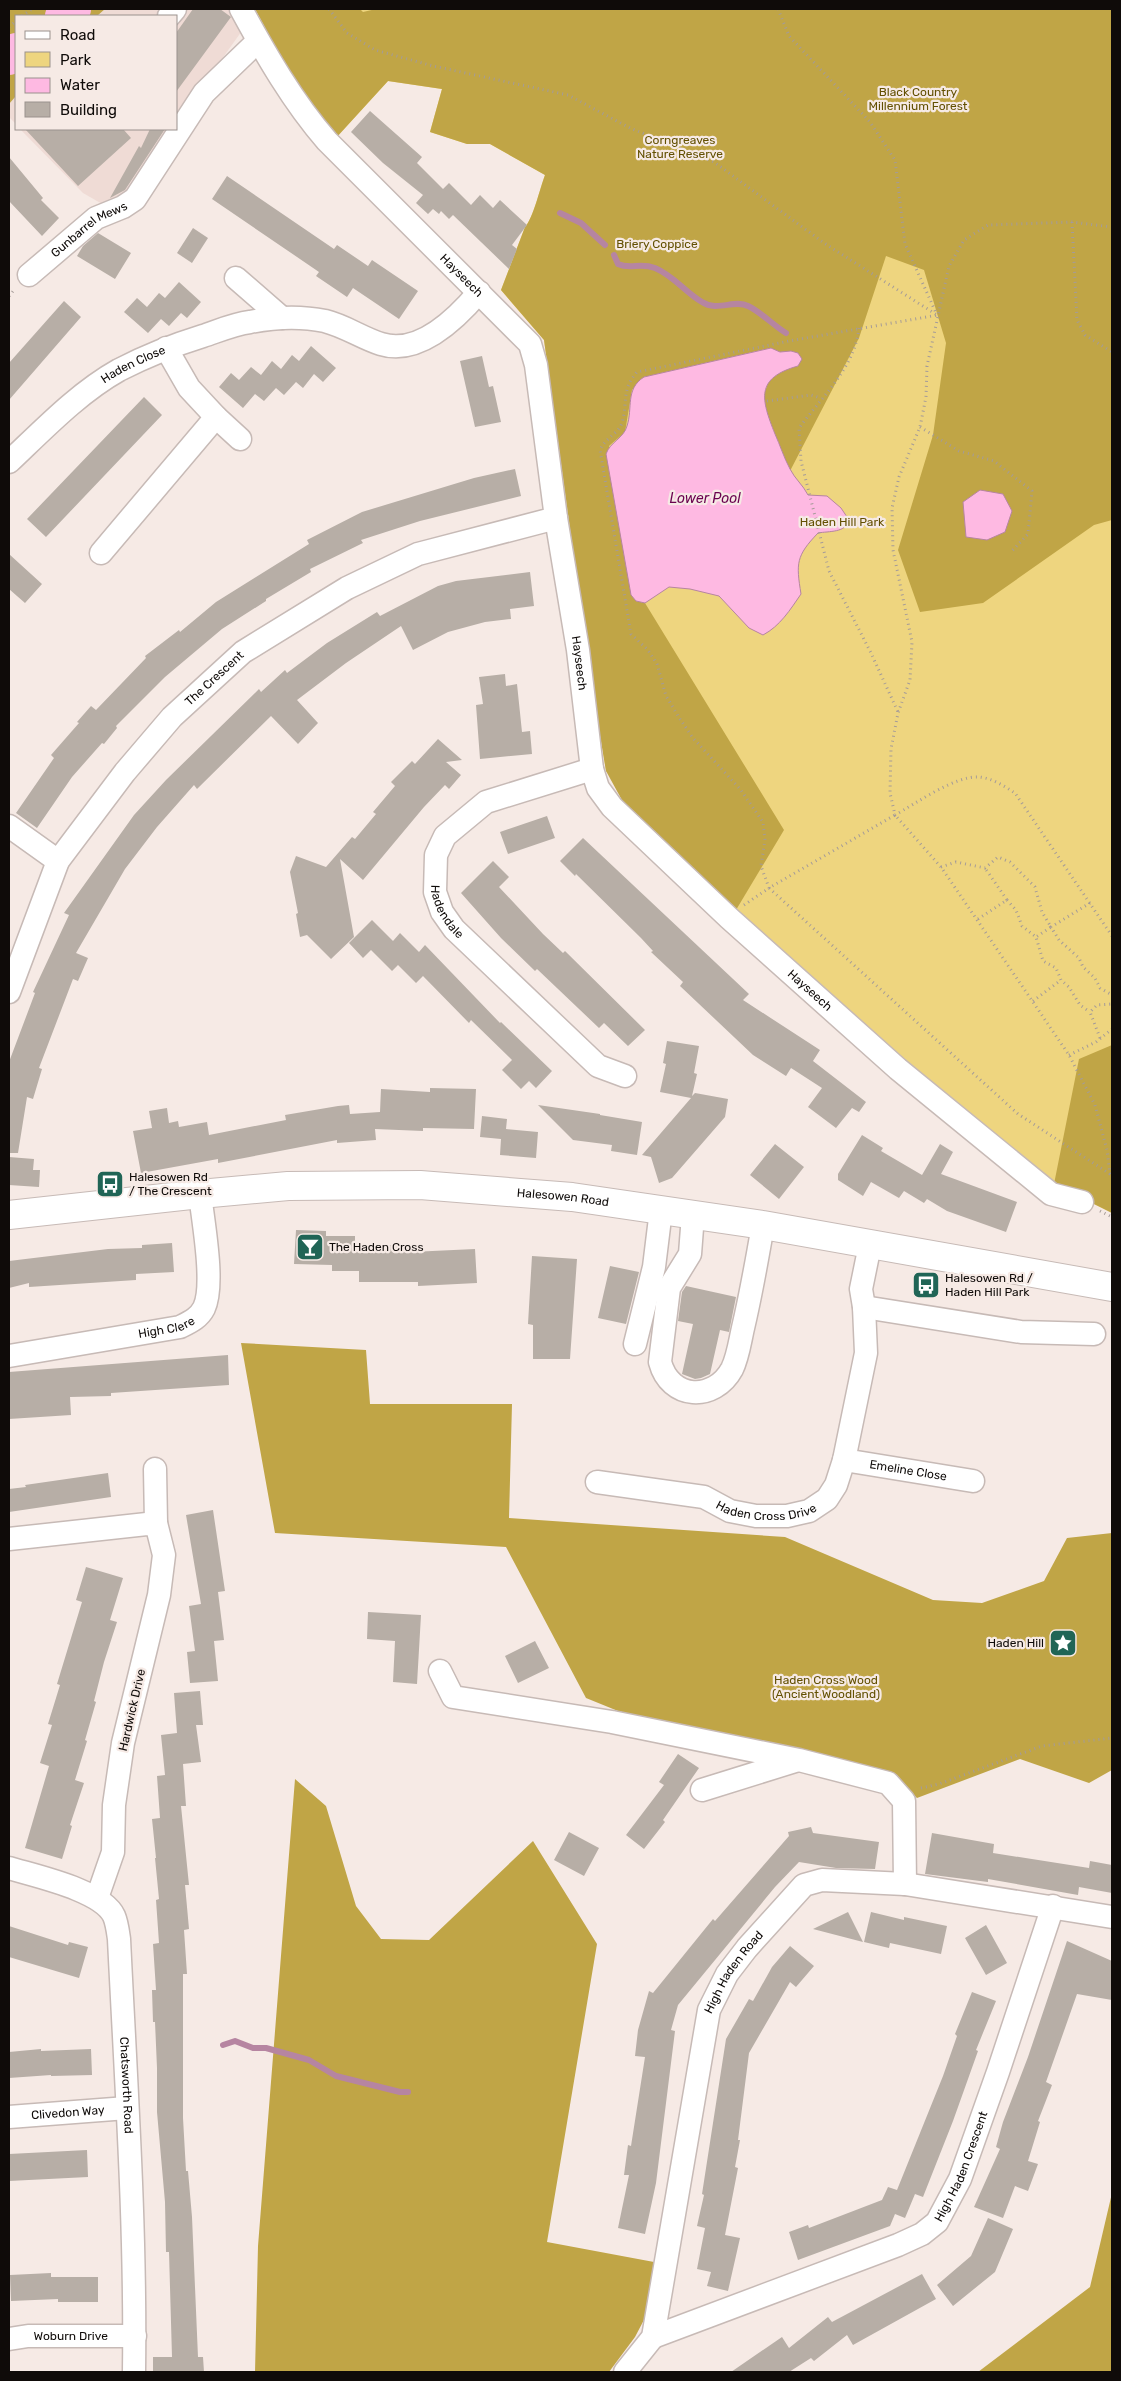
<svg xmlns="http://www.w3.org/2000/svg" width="1121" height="2381" viewBox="0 0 1121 2381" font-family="Rubik,sans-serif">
<rect width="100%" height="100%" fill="#f6eae5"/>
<path fill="#efdbd5" d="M105,9H230L244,28L176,123V16H97Z
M16,96V124L9,117V104Z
M20,129H172L126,198L104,205L83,193Z"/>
<path fill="#eed57f" d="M255,9H1112V1213L1054,1184L1005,1149L736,910L606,771L573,558L544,340L501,290L525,227C533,219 540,188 545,175L490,144H467L430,132L442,89L388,81L335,139Z"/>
<path fill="#c0a546" d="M9,9H105L97,16H16V96L9,104Z
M255,9H360L363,12L376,9H1112V520L1094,525L983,603L920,612L898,550L933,435L946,343L924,270L886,256L859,338L790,471L766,412L763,397L768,383L780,371L798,366L791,351L780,353L771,348L644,377L632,390L625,432L609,446L636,601L645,603L784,830L736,910L629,813L606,771L592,688L544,340L501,290L525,227C533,219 540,188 545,175L490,144H467L430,132L442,89L388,81L335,139L311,114Z
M1112,1045V1213L1054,1184L1079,1059Z
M241,1343L366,1350L370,1404H512L509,1518L785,1537L933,1600L982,1603L1044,1581L1067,1538L1112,1533V1770L1089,1783L1020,1759L917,1798L891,1775L618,1711L586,1698L506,1547L275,1533Z
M295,1779L326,1806L356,1906L381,1939L429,1940L533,1841L597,1944L547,2242L654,2262L646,2316L635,2337L609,2372H255L258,2246Z
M1112,2193V2372H978L1090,2287Z"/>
<path fill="#feb9e2" stroke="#b685a1" d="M771,348L780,352L791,351L798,353L802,359L798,366C755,378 761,399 775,434C780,445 784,458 790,469C795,479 803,485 808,495L827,496L841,508L849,520C846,533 829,531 818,533C796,556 796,563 801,594C790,610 780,626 763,635L749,628L719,596L690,589L669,587L645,603L636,601L631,595L606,454C610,442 624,438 627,426C633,408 625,389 644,377Z
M980,490L1003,494L1012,511L1005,532L987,540L966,537L963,502Z"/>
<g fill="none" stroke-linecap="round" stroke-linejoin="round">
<path stroke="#b685a1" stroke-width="6" d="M560,213L581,223L605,245
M614,255L618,264C631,270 639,262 655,268C674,276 685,292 702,302C717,312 735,299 748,306C761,312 773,325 786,333
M223,2045L235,2041L253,2048H266L309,2060L336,2076L400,2092H408"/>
<path stroke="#feb9e2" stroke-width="36" d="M63,16L73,9
M9,57L16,51"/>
</g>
<path fill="#b7aea6" d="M193,9H220L231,17L176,92V33Z
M370,111L422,157L417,163L443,189L449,183L471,205L480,195L493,208L500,200L527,225L512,245L517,249L509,269L453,215L449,219L441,211L439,214L433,209L428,214L416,203L423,195L383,163L351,132Z
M25,129H123L131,138L78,186Z
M150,129H165L125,190L110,198L139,146L141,148Z
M9,157L43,198L41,200L59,218L42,236L9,201Z
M227,176L334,249L337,245L368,266L372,260L418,291L399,319L353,288L347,297L316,276L319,272L212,199Z
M193,228L208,238L192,263L177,253Z
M98,233L131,253L115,279L77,256L83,246Z
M179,282L201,302L187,318L181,313L169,326L161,319L148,333L124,312L137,298L147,307L159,293L165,298Z
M64,301L81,317L9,400V363Z
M311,346L336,368L323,382L314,374L303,388L296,382L284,395L276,388L264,401L255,394L243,408L219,387L231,373L239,380L251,367L261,375L272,361L281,369L292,355L299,361Z
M482,356L489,387L493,386L501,422L475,427L460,361Z
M144,397L162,415L46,537L27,519Z
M515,469L521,496L420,521L361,540L363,543L310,569L311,572L266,599V601L222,629L165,677L116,726L117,728L104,744L102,743L72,777L37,828L16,813L54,758L51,755L79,723L77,722L91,706L96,710L146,658L145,656L179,630L180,632L216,602L309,544L307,540L362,512L474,478Z
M9,554L42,584L25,603L9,589Z
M530,572L534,606L510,609L511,619L485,622L448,632L413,650L401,626L346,663L297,700L318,723L298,744L271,716L197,789L194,785L157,827L125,869L76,953L88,958L78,981L73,979L39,1068L42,1069L33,1099L27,1097L18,1153H9V1062L35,993L33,992L69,915L64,913L134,815L166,780L259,689L261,692L285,670L287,673L327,643L377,612L380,616L438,586L456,581Z
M505,674L506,686L517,684L522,732L530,731L532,754L480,759L476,705L483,704L479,677Z
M438,739L462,760L446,762L461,775L449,789L445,785L424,807L363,880L340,859L354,937L331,959L307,935L300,937L296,914L298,913L290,872L296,856L326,867L352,837L355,839L376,814L373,812L395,786L391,782L412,761L415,764Z
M547,816L555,838L508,854L500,832Z
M583,838L749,994L743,1000L820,1050L813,1061L866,1102L859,1112L852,1108L836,1128L808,1107L822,1088L791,1068L786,1076L753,1055L680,986L683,982L651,952L653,951L641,938L576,874L575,876L560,861Z
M493,861L509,877L499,887L543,934L563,953L565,951L645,1030L628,1046L604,1023L599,1028L537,969L535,971L501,938L461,893Z
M372,920L393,941L400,933L419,952L425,945L500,1023L501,1022L552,1071L536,1088L529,1081L521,1089L502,1070L512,1060L471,1020L469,1023L423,976L416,983L398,965L392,971L371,950L363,958L349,943Z
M667,1041L699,1046L694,1073L697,1074L692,1096L695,1093L728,1099L725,1117L672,1178L659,1183L651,1157L642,1155L691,1098L660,1092L666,1064L663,1063Z
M430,1088L476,1089L474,1129L423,1128V1131L375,1129L376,1140L337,1143V1140L218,1163V1159L141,1173L133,1131L152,1128L149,1111L167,1108L169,1123L178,1121L179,1127L207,1122L209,1135L286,1120L285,1115L338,1106L349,1105L350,1114L380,1112L381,1089L430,1092Z
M538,1105L600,1114V1115L642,1122L637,1155L611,1151L612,1145L573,1140Z
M482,1116L507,1119L506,1129L538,1132L536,1158L500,1155L501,1139L480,1137Z
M862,1135L883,1148L881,1151L922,1175L940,1144L953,1152L941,1174L1017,1202L1006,1232L947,1211L927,1199L924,1203L904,1191L899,1198L871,1182L863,1196L838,1180V1174Z
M775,1144L804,1167L779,1199L750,1175Z
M9,1157L34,1159L33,1170H40L39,1187L9,1185Z
M296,1230L326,1231V1236H355V1250H389V1245L411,1246V1252L475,1249L477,1283L418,1286V1282H359V1271H332V1265L294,1264Z
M172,1243L174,1272L136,1274V1280L29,1287V1283L9,1288V1261L108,1249L142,1248V1245Z
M532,1256L577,1259L570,1359H533V1325L528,1324Z
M610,1266L639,1272L626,1324L598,1318Z
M686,1286L736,1297L729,1332L720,1330L710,1374L701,1378L695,1379L682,1374L693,1324L678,1321L682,1292Z
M228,1355L229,1385L111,1393V1396L70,1397L71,1415L9,1419V1372Z
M108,1473L111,1497L9,1512V1489L26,1487L25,1485Z
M213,1510L225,1591L218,1592L224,1640L214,1641L218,1681L190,1683L187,1652L195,1651L189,1606L201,1604L186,1515Z
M86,1567L123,1578L110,1620L117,1622L104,1662L94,1701L96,1702L85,1740L87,1741L75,1780L84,1783L70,1825L72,1826L62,1859L25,1848L49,1766L40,1763L52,1725L48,1724L60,1685L57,1684L82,1602L76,1600Z
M368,1612L421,1615L417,1684L393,1682L395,1641L367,1639Z
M535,1641L549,1668L518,1683L505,1656Z
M200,1691L203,1725H196L201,1762L183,1764L186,1806H181L189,1885H185L189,1929L184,1930L187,1974H183V2118L186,2171H188L192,2217L198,2357H203L204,2372H153V2357H172L169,2252H166L165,2202L157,2112V2068L155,2022H153L152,1990H156L153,1944L159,1943L156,1900L159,1899L155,1858H156L152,1819L160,1818L157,1776L165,1775L161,1735L177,1733L174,1693Z
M678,1754L699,1768L663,1820L665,1822L644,1849L626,1835L664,1785L659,1782Z
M811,1827L813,1833L879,1842L875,1869L836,1868L799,1862L775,1887L678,2005L671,2030L675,2031L656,2183L645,2234L618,2228L629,2175H624L628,2145L631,2146L645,2057L635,2056L638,2030L649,1991L653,1993L713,1919L715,1921L789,1836L788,1832Z
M569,1832L599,1848L584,1876L554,1860Z
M932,1833L994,1844L993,1853L1089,1868L1090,1861L1112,1865V1893L1079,1887L1078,1895L988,1879V1882L925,1874Z
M848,1912L863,1942L813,1929Z
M871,1912L904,1920V1917L947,1926L941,1954L890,1943L889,1948L864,1942Z
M986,1925L1007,1963L986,1975L965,1938Z
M9,1926L68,1945L69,1942L88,1947L79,1978L9,1957Z
M1067,1941L1112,1961V2000L1077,1994L1046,2082L1052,2085L1038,2121L1040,2122L1028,2161L1038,2164L1028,2191L1015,2186L1003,2218L974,2207L1000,2149L996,2147L1003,2122L1028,2057Z
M790,1946L814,1966L796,1987L790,1982L749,2053L738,2140H740L735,2167L738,2168L725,2235L740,2238L728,2291L707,2286L711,2272L697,2269L705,2228L697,2226L704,2195L702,2194L726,2039L749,1999L753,2001L772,1967Z
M972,1992L996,2001L976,2050L978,2051L953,2121L923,2197L915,2194L905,2218L895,2214L890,2226L798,2260L789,2232L808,2225L809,2228L882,2200L888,2187L897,2190L943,2076L957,2036L955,2034Z
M41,2049V2051L91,2049L92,2075L51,2076V2075L9,2078V2052Z
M87,2150L88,2177L9,2181V2154Z
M988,2218L1013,2229L995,2272L953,2306L937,2285L971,2256Z
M51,2273V2277H98V2302H58V2299L11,2301L10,2275Z
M922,2274L936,2299L853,2345L847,2335L814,2361L811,2358L789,2372H731L782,2337L789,2348L828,2317L832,2322Z"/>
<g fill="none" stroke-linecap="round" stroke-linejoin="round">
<g stroke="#c7bab6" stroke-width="25">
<g id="minor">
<path id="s1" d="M241,9C266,55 293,102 327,141L530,344L536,365L556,518L578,650L592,769L598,788L612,807L729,918L898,1069L1051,1194L1082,1202"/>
<path d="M169,16L175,9"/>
<path id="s2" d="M29,275L96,218L123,207L135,199L204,93L258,41"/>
<path d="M236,278L282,318"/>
<path d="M216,417L240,439"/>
<path id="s3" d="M9,462C43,430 78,393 119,370C146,356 174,345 203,336C218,331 234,324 250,322C275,317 301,316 325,321C345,326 362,338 381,344C419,356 457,318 479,292"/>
<path d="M101,553L216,417L189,388L166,348"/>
<path id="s4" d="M592,769L486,802L445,836L436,855L435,892L442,912L454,929L598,1066L625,1076"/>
<path d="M9,826L58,861"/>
<path id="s5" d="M9,992L58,861L125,772L172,717L243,652L347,588L418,554L556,518"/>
<path d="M693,1215L690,1254L669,1288L660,1362C670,1400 714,1402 732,1369C738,1357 740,1341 743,1328C751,1294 757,1260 763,1225"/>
<path d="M864,1307L1021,1332L1094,1334"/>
<path d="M635,1344L654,1267L661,1210"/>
<path id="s6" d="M9,1356L180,1327C190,1322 199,1318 204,1308C215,1285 203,1221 200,1194"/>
<path id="s7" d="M844,1460L973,1481"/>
<path d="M155,1469L156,1523"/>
<path id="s8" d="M597,1482L704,1497L730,1511L756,1516H787L809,1511L827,1499L836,1485L844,1460L866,1353L864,1307L861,1289L870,1245"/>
<path d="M9,1539L156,1523L164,1555L159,1595L123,1743L114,1805L113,1852L97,1898"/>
<path d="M440,1671L453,1697L612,1722L799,1760L888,1783L904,1801L905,1884"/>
<path d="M702,1790L795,1761"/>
<path id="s9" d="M9,1868C35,1876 102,1890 114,1916C117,1923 118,1932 119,1939C126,2083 136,2228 134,2372"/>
<path id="s10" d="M9,2117L127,2108"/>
<path id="s11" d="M653,2337L898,2245L922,2234L937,2222L960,2179L998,2072L1053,1906"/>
<path id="s12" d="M9,2339L28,2336H135"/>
<path id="s13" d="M625,2372L653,2337L709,2010L727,1974L747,1948L804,1885L822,1880L905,1884L1112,1917"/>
</g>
</g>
<g stroke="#c7bab6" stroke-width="30">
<g id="major">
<path id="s14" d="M9,1215L200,1194L288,1186L420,1185L572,1197L763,1225L1112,1287"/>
</g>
</g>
<path stroke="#a59b98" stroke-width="3" stroke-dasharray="1 4" stroke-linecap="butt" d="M329,9L347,33L375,50L433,66L568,95L630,128L714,162L824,243L937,315
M778,9L789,36L870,122L895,160L905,244L937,315
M22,16L32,9
M9,27L16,21
M1072,222L1077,320L1085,335L1112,352
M1112,227L1072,222L988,225L964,240L949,266L927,366L926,397L920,427L899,477L892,508L893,550L912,642L910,680L898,713L891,749L890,793L895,815C915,804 956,775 979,777C992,778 1004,786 1015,793L1112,936
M9,296L14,290
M859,328C855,367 821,398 799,428L801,461L829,571L871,653L898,712
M767,401L811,395L821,398
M920,427L959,451L994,461L1032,491L1028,534L1010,553
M941,867L956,862L985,868L998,857L1010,862L1035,887L1042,912L1051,927L1036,937
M1007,900L1016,910L1022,926L1036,937L1043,961L1056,968L1061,980L1069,987L1080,1005L1090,1012
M1090,903L1051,927L1059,940L1079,958L1083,967L1095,978L1100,988L1112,995
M744,905L769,888L761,866L765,840L763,822L740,789L693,738L680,719L666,696L657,664L648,650L631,634L600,450C605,438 618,434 622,423C628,402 621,390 637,372L789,341L938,315
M978,919L1007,900L985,868
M1033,1001L1061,980
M1100,1038L1090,1012L1097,1005L1112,1004
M1069,1055L1096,1042L1112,1029
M1110,1174L1018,1114L769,888L895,815L941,867L1069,1055L1095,1105L1107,1150L1110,1174L1112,1175
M1100,1211L1112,1217
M921,1788L939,1784L1042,1746L1112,1738"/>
<use href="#minor" stroke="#fff" stroke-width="22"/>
<use href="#major" stroke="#fff" stroke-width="28"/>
</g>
<defs>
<g id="bus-square" transform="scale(1.4375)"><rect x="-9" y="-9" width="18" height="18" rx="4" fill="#206556" stroke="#f6eae5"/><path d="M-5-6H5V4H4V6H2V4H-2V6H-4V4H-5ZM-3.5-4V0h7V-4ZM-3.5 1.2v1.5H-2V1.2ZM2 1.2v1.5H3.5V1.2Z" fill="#fff"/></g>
<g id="bar-square" transform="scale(1.4375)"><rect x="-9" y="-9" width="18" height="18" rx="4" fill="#206556" stroke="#f6eae5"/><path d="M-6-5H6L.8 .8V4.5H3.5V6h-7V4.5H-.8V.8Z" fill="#fff"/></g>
<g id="sight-square" transform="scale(1.4375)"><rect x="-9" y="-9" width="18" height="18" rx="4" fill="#206556" stroke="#f6eae5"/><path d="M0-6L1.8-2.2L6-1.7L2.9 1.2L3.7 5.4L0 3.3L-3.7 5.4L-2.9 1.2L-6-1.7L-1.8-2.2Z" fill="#fff"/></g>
</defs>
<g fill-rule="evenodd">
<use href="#bus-square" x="110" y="1184"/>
<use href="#bar-square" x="310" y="1247"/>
<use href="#bus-square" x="926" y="1285"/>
<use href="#sight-square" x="1063" y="1643"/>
</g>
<g text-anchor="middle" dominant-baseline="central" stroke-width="4.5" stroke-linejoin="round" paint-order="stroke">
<g font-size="12" fill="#635002" stroke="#f6eae5">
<text x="918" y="92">Black Country<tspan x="918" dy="14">Millennium Forest</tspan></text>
<text x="680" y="140">Corngreaves<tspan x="680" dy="14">Nature Reserve</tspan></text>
<text x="657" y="244">Briery Coppice</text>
<text x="842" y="522">Haden Hill Park</text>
<text x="826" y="1680">Haden Cross Wood<tspan x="826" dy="14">(Ancient Woodland)</tspan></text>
</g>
<g font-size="12" fill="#0f0b09" stroke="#f6eae5">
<text stroke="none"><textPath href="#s2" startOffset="76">Gunbarrel Mews</textPath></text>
<text stroke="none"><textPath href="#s1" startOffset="348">Hayseech</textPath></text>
<text stroke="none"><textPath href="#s3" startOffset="159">Haden Close</textPath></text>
<text stroke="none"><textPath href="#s1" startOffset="768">Hayseech</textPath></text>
<text stroke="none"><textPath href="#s5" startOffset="381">The Crescent</textPath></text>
<text stroke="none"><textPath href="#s4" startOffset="245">Hadendale</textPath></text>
<text stroke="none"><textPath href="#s1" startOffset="1188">Hayseech</textPath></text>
<text stroke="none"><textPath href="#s14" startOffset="556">Halesowen Road</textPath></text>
<text stroke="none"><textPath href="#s6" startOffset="160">High Clere</textPath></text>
<text stroke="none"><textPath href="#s7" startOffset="65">Emeline Close</textPath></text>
<text stroke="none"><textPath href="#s8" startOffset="174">Haden Cross Drive</textPath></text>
<text transform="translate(132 1710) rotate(-77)">Hardwick Drive</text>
<text stroke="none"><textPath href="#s13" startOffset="422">High Haden Road</textPath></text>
<text stroke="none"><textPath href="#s9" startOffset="288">Chatsworth Road</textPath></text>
<text stroke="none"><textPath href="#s10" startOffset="59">Clivedon Way</textPath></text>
<text stroke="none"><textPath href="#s11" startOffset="368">High Haden Crescent</textPath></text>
<text stroke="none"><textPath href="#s12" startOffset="62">Woburn Drive</textPath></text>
</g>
<g font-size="12" fill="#0f0b09" stroke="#f6eae5" text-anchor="start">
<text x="129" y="1177">Halesowen Rd<tspan x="129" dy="14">/ The Crescent</tspan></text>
<text x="329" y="1247">The Haden Cross</text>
<text x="945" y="1278">Halesowen Rd /<tspan x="945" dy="14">Haden Hill Park</tspan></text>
<text x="1044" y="1643" text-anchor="end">Haden Hill</text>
</g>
<g font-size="14" font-style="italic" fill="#6a034f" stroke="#f6eae5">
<text x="705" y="498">Lower Pool</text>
</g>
</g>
<rect width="1121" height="2381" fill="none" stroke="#0f0b09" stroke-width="20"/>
<rect x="15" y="15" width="162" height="115" fill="#f6eae5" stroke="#9a918d"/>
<rect x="25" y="31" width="25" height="8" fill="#ffffff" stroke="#9a918d"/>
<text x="60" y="40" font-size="15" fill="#0f0b09">Road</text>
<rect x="25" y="52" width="25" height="15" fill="#eed57f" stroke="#9a918d"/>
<text x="60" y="65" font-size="15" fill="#0f0b09">Park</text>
<rect x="25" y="78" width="25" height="15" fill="#feb9e2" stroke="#9a918d"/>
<text x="60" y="90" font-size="15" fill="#0f0b09">Water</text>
<rect x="25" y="102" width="25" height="15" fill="#b7aea6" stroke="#9a918d"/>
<text x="60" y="115" font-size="15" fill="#0f0b09">Building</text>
</svg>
